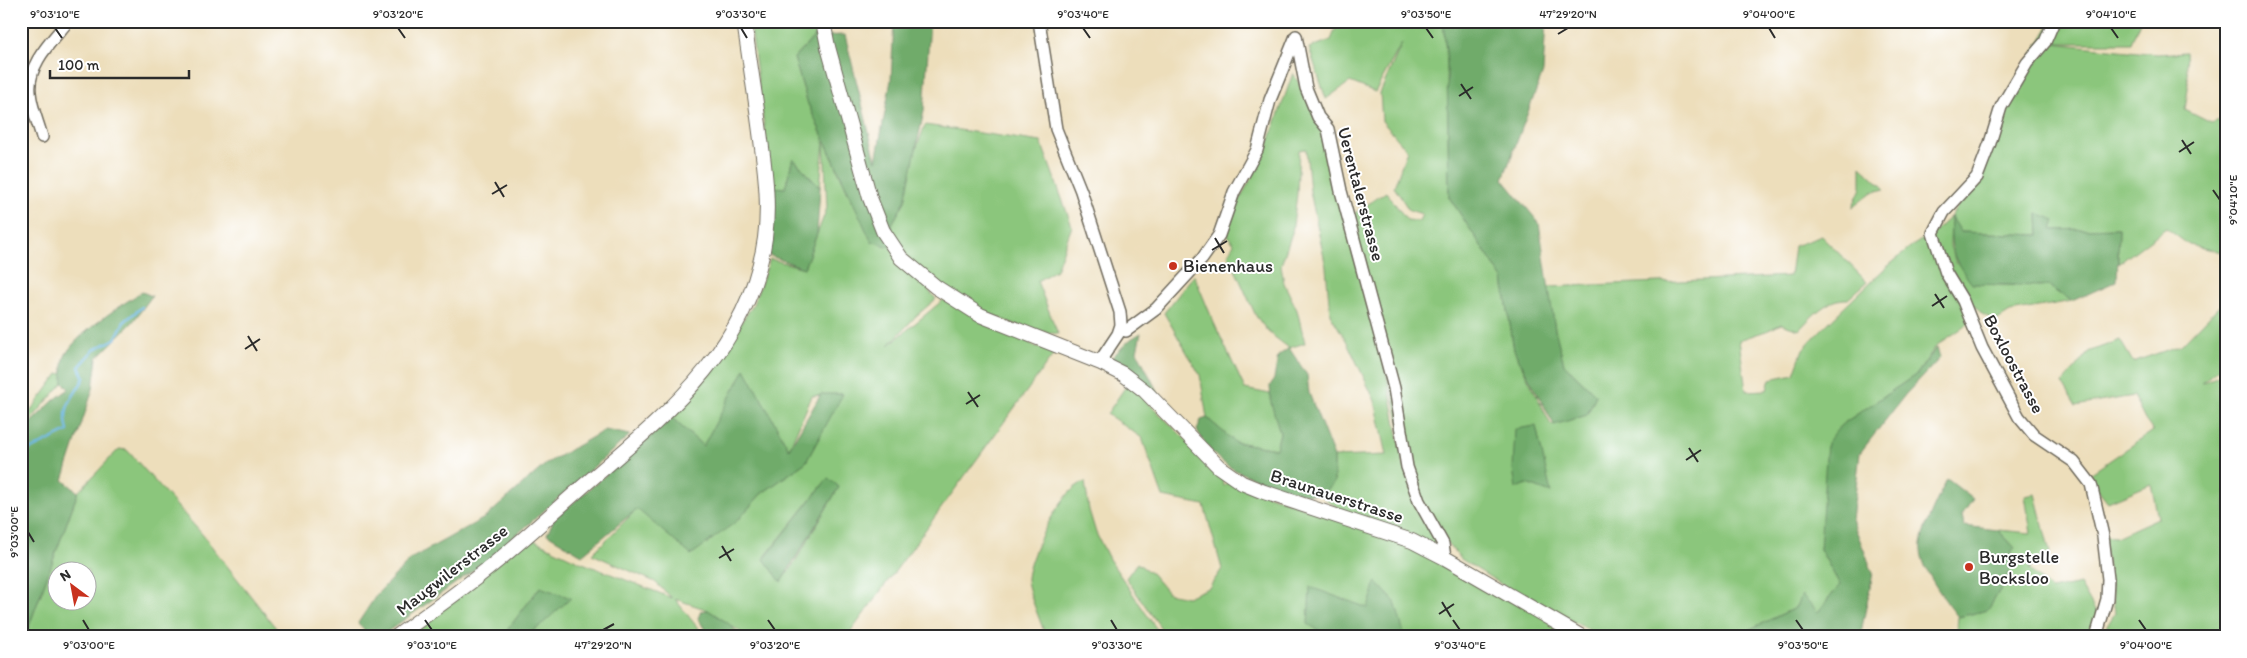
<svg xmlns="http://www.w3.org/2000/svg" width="2247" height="658" viewBox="0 0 2247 658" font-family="Itim,sans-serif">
<rect width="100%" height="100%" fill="#fff"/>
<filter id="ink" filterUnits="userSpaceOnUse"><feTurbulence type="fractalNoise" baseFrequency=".02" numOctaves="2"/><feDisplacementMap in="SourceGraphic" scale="10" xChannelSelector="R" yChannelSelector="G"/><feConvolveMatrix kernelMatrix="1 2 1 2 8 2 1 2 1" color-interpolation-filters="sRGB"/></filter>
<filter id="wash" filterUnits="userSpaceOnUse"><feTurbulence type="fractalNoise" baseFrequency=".0096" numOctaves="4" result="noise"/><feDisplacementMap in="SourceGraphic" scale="20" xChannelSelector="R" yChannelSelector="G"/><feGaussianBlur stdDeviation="1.12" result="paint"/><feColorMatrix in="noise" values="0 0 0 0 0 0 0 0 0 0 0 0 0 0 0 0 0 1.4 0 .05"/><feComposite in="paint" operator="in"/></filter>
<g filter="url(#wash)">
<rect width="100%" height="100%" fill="#eddebb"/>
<path fill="#8bc67b" stroke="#5b7853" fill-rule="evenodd" d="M750,21H818L820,30L794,58L808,104L851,199L936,299L916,316L889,345L943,300L1006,325L1034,346L1056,351L847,637H748L708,610L675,599L705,637H525L541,625L540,587L502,637H402L530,538L580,562L672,598L655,582L592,554L637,509L737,521L761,494L806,462L842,394L812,396L789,449L745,370L703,446L672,418L752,307L770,259L804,268L827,208L824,141L820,188L793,158L785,188L772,187ZM828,478L839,487L792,567L781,581L764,558Z
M1339,21H1443L1447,62L1449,197L1503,279L1514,350L1551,425L1587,415L1596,395L1564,364L1555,330L1548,287L1790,276L1794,246L1822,236L1867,282L1848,299C1828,298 1812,316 1799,330L1781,324L1769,330L1739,340L1746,391L1767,390L1770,379L1794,374L1803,349L1821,330L1882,271L1915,244L1933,233L1951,216L1977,177L2001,107L2052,21H2140L2131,43H2053L2157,54L2186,52L2188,88L2185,110L2211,123L2226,117V253L2189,245L2166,228L2118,264L2119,228L2052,230L2038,214L2039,235L1961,232L1951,217L1950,246L1956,263L1995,285L2048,286L2072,301L2010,312L1996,321L1982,314L1961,291L1971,322L1936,346L1917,374L1841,425L1820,549L1840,585L1817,613L1802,595L1795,608L1748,630L1755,637H1603L1504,586L1461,559L1434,528L1419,501L1349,217L1386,192L1407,220L1419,221L1422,214L1409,210L1394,187L1407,150L1382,121L1380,93L1402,43L1375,92L1350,82L1326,99L1309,48L1331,40ZM1536,427L1550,492L1526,484Z
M1293,73L1326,129L1320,130L1328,129L1389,386L1403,463L1440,543L1437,548L1342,512L1320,494L1334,483V457L1387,455L1375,401L1347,342L1330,314L1326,267L1310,191L1306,149L1299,150L1297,194L1292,233L1281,265L1284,283L1297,310L1305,343L1289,348L1268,332L1256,316L1228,254L1234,244L1223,228L1264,156Z
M925,125L1041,142L1072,226L1056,270L1037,281L1058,334L1027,329L974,308L909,262L892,237V224L905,201L914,155Z
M1861,166L1885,189L1872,192L1852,208L1861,188Z
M1194,275L1214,323L1245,389L1270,394L1280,433L1276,449L1235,442L1207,418L1200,375L1164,313Z
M2226,299V363L2201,383L2226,373V637H2100L2115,613L2103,536L2116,537L2158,518L2151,484L2108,502L2087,476L2153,431L2145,420L2133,396L2076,406L2063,384L2088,352L2120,340L2133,362L2181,345Z
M64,373L63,383L21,431V424L58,374Z
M1128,383L1222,475L1224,486L1230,481L1411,546L1585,637H1167L1126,578L1137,563L1152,574L1168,593L1187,597L1209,588L1222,569L1204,505L1163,497L1142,438L1107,414Z
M119,449L127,450L202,534L283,637H25L78,492ZM58,570H88V600H58Z
M1085,482L1089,510L1096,533L1109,559L1162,637H1046C1042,625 1026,587 1027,578C1029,555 1062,487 1085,482Z
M2035,494L2050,553L2029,569L2051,590L2080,584L2098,616L2091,637H1956L1958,617L1988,610L2009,575L2012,551L2014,547L1998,530L2031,533L2025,496Z"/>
<path fill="#70ab6b" stroke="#4e6b4b" d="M894,21H930L924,111L905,201L892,224L893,248L871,241L808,104L794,58L815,36L845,35L876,161L891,80Z
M1443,21H1546L1543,72L1503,179L1539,223L1555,330L1564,364L1596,395L1587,415L1554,425L1514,350L1503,279L1449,197L1447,62Z
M793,158L820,188L817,234L804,268L768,255L772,187L785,188Z
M2038,213L2055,220L2052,230L2119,228L2117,281L2072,301L2048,286L1972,284C1951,256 1950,251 1951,216L1961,232L2039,235Z
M142,292L152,296L132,323L97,358L93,389L63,480L78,492L25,637H21V432L54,400L69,389L63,383C63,376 62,363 65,356C74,336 122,304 142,292Z
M1141,333L1137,351L1160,397L1113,361L1112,357L1131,339Z
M1937,347L1940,358L1905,395L1860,453L1852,520L1873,573L1860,637H1809L1808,632L1787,637H1755L1748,630L1795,608L1802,595L1818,612L1840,585L1820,549L1827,443L1841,425L1917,374Z
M1289,348L1307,375L1309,393L1334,457V483C1330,486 1324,493 1319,494C1305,496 1293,491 1281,487C1241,474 1218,469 1197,430L1201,420L1207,418L1235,442L1276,449L1280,433L1271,403L1270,386L1274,379L1278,356Z
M745,369L789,449L821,394H843L806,462L761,494L737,521L691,555L637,509L582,555L547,534L554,519L672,418L703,446Z
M1536,426L1551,493L1527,484L1516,488L1513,469L1515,429Z
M605,430L630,435L488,560L380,637H370L358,623L377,594L412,558L486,517L547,463Z
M828,478L839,487L781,582L764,559Z
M1947,479L1973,499L1962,515L1964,526L1998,530L2015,548L2012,551L2009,575L1988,610L1958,617C1945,600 1918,566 1921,544C1925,522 1938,499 1947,479Z
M1376,582L1395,602L1405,637H1329L1308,624L1310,587L1368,608Z
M540,587L571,598L541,625L525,637H502Z
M708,610L728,623L742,637H709L698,618L701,611Z"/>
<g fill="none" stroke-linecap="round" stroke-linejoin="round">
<path stroke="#65b3df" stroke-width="2.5" d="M21,454L68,431C61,405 73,399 84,378L79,367L95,349L115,339L124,322L142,307
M21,506L24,509L21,514"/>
</g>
</g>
<g filter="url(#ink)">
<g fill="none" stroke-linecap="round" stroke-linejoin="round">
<g stroke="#6f6a5d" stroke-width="14">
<path id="minor" d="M1039,21L1056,129L1081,191L1120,312L1121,325L1118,334L1102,358L1101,363
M2054,21L2045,42L2027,63L2001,107L1990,143L1977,177L1944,212L1933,233L1946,273L1963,301L1982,348L2019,417L2034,435L2074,462L2091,484L2103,536L2108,579L2107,599L2096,637
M1296,36L1306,88L1318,117L1328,129L1341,191L1394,388L1407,467L1419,501L1443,544L1445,558
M42,137C38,122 31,107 30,92C27,64 52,41 68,21
M1120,329L1126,331L1156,309L1202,259L1219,235L1234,192L1257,150L1270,100L1296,36"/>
</g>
<g stroke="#6f6a5d" stroke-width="16">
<path id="tertiary" d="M823,21L828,47L870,198L883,231L901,258L936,287L980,315L1101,363L1123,374L1145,391L1219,467L1242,483L1264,492L1412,541L1445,558L1582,637
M396,637C420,619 445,602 468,584C508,555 544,520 581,488C662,418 749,352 765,238C769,208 766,178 762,148C757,106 750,64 744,21"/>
</g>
<use href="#minor" stroke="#fff" stroke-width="11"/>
<use href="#tertiary" stroke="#fff" stroke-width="14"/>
</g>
</g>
<path fill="none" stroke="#2b2b2b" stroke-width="2" d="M55,28L62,38M398,28L405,38M741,28L747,38M1083,28L1090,38M1426,28L1433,38M1769,28L1775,38M2111,28L2118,38M1558,34L1568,28M1461,84L1471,99M1459,96L1473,87M2182,140L2191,154M2179,152L2194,142M495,182L504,197M2213,190L2220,200M492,194L507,185M1215,238L1224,253M1212,250L1227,241M1935,294L1944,308M1932,306L1947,296M248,336L257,351M245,349L260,339M968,392L978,407M966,404L980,395M1689,448L1698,462M1686,460L1701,450M28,532L34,542M722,546L731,561M719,558L734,549M1442,602L1451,617M1439,614L1454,604M83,620L89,630M425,620L432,630M768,620L775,630M1111,620L1117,630M1453,620L1460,630M1796,620L1803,630M2139,620L2146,630M603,630L614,624"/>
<g fill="#c8321e" stroke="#fff" stroke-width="2">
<circle cx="1173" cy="266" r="5"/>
<circle cx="1969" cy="567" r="5"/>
</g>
<g text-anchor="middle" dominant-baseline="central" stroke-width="4" stroke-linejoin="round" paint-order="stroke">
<g font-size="18" fill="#2b2b2b" stroke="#fff">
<text transform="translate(1361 194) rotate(75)">Uerentalerstrasse</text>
<text transform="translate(2014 364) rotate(62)">Boxloostrasse</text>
<text transform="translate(1337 496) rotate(18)">Braunauerstrasse</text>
<text transform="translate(452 570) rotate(-38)">Maugwilerstrasse</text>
</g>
<g font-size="18" fill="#2b2b2b" stroke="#fff" text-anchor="start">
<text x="1183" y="266">Bienenhaus</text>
<text x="1979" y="557">Burgstelle<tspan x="1979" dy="21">Bocksloo</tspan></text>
</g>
</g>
<rect width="2247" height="658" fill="none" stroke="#fff" stroke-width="55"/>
<g transform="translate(72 586) rotate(328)"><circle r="24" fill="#ffffff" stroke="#aaaaaa"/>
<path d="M0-4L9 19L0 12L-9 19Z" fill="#c8321e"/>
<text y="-8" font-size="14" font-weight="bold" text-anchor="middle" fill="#2b2b2b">N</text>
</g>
<path d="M50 70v8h139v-8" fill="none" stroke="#2b2b2b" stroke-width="2.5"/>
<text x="58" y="70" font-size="15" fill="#2b2b2b" stroke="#ffffff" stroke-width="4" paint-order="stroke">100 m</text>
<rect x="28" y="28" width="2192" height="602" fill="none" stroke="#2b2b2b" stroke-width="2"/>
<g font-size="12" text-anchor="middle" fill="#2b2b2b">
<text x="55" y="18">9°03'10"E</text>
<text x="398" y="18">9°03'20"E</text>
<text x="741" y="18">9°03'30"E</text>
<text x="1083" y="18">9°03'40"E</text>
<text x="1426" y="18">9°03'50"E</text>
<text x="1568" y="18">47°29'20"N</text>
<text x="1769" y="18">9°04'00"E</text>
<text x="2111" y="18">9°04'10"E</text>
<text transform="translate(2233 200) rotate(-90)" y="4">9°04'10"E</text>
<text transform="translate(14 532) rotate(-90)" y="4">9°03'00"E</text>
<text x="89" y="649">9°03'00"E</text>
<text x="432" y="649">9°03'10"E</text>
<text x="603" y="649">47°29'20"N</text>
<text x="775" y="649">9°03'20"E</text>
<text x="1117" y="649">9°03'30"E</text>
<text x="1460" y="649">9°03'40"E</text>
<text x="1803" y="649">9°03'50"E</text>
<text x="2146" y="649">9°04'00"E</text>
</g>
</svg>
